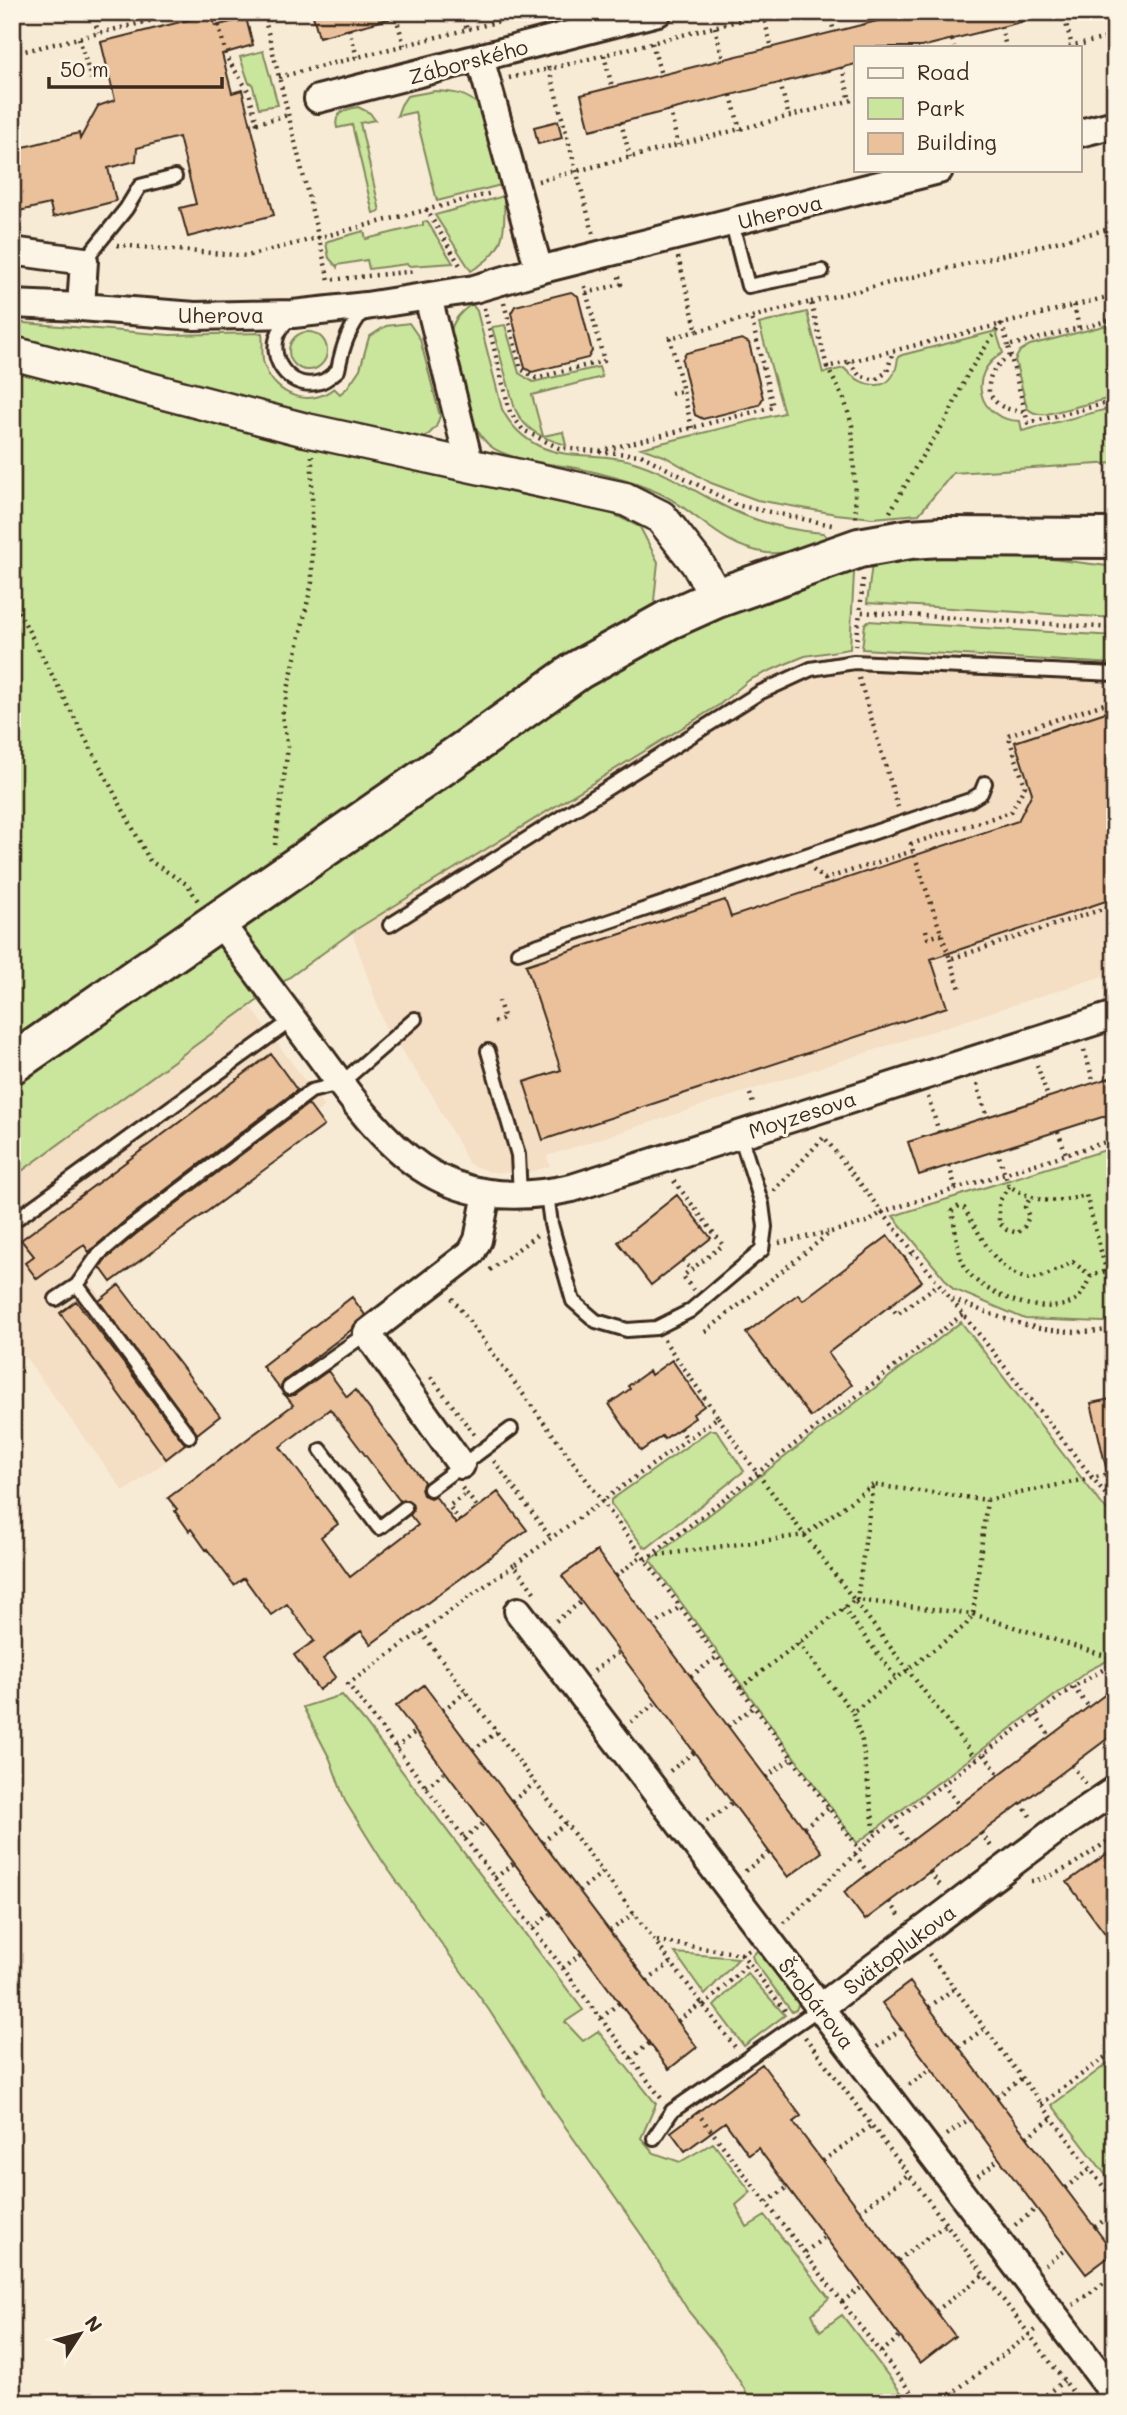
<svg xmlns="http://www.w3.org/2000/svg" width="1127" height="2415" viewBox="0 0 1127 2415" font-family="Mali,sans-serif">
<rect width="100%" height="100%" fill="#f8ebd6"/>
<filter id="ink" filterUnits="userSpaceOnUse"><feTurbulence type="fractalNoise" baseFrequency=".0143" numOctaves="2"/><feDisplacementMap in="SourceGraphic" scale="14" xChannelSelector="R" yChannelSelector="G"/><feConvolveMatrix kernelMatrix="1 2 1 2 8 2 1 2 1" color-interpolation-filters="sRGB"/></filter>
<g filter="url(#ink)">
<path fill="#f4dec4" d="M864,652L1115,665V972L547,1156L550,1166L527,1173L490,1172L469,1164L431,1093L385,1027L352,932L768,674L821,656Z
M251,1007L324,1107L88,1279L202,1435L124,1492L12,1339V1178Z"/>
<path fill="#cae59c" stroke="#82885d" stroke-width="2" d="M263,51L278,105L259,108L252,83H249L240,57Z
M435,91C453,92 468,93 480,107L501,185L437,201L415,112L397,116L401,105L407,96Z
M358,107L370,113L375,120L360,123L380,211L373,213L352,125L337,128C333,113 346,109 358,107Z
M504,196C505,233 506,251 471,271L435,215Z
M427,221L453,263L410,266L407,264L369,269L367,260L337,265V267L329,258L326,243L328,241L364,231L366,239L423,225V222Z
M472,304L477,311L502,409C510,425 523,438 539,446C568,460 604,452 634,462C664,471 689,488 716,502C749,520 785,530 823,533L829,539C810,545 788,555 767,553C716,546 694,506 652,490C630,481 605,474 581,469C556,464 507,461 489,445C466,425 458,372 449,342C450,325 457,314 472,304Z
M807,312L823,373L844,368C865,391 895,394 898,357L902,355L996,331L1003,353C966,373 977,420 1020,421L1022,431L1115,407V463L953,473L919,514L873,518L836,514L757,500L711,483L664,456L641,448L784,413L759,324Z
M12,322L170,335L262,333C264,345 260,356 265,367C276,396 310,408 334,388L340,394L347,388L360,369L369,337L386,326L409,323L420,339L440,416L436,427L424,439L290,410L12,339Z
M1115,323V397L1047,414C1039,415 1033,414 1027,408L1015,360L1020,351L1030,345Z
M505,325L519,373L533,382L599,367L602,377L532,395L543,436L563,432L566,445C543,438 526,432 515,409L492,327Z
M289 351a19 19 0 1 1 38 0a19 19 0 1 1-38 0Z
M12,367L588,502L640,527L658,562L654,601L675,634L802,583L851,570L854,573L850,649L805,656L783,665L749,680L719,705L352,932L12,1178Z
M913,557L1044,558L1115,567V618L867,603L872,564Z
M868,621L1115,636V664L862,649L865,624Z
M1115,1147V1320L1103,1322L1025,1319L953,1289L893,1216Z
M961,1322L1114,1520L1115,1657L1089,1670L857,1843L650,1560Z
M710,1430H716L744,1471L647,1548L643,1546L611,1504V1500Z
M342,1695L364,1721L583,2010L565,2022L583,2041L598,2031L656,2104L641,2138L654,2153L680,2162L713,2143L751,2192L736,2205L747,2227L765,2216L829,2298L812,2314L820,2331L842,2315L909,2403H753L720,2350L689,2312L643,2237L552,2108L489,2010L383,1862L345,1801L330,1759L303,1707Z
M763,1945L800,2000L796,2010L792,2012L754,1961L752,1956Z
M675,1953L739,1958L705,1995Z
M747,1973L785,2015L744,2046L714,2006Z
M1115,2058V2187L1052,2105Z"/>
<path fill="#eac19a" stroke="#3b2a1e" stroke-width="2" fill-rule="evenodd" d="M312,12H388L389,19L319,37Z
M913,12H1033V19L921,47H856V64L590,130L581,95Z
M212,14L215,26L246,18L253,45L222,54L232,93L242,90L274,215L188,237L180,208L196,204L179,137L137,148L136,161L108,168L116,201L53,217L50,204L19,211L12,184V150L79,133L80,139L98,106L115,100L101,42Z
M558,121L562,138L538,144L534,127Z
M571,292L578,296L592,351L588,358L532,372L525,368L511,313L515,306Z
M742,339L749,343L763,398L759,405L703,419L695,415L682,360L686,353Z
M1115,709V898L931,959L947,1007L543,1140L524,1082L561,1070L526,965L725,900L731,917L1018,821L1032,793L1015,742Z
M271,1054L297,1090L126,1220L89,1252L84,1245L37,1279L25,1263L34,1256L21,1240Z
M1115,1076V1113L919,1175L908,1142Z
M308,1104L324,1126L111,1282L100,1267L105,1260L136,1234Z
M677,1195L711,1238L651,1285L618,1242Z
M888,1236L922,1281L828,1353L852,1385L811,1417L746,1333L798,1294L803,1300Z
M119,1285L220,1416L197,1434L99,1301Z
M352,1297L365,1315L350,1331L284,1381L280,1389L262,1366Z
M76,1301L185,1444L166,1459L60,1313Z
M672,1360L704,1406L693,1414L695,1418L664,1439L662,1436L641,1451L609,1404L630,1389L628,1386L649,1371L651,1375Z
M328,1371L347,1397L355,1390L424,1482L421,1489L423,1495L430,1498L435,1496L456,1524L498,1492L527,1530L371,1644L361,1631L323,1659L336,1677L319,1690L294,1655L314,1641L287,1604L271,1615L244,1578L234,1585L207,1549L206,1550L191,1529L189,1531L175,1511L177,1509L168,1498L293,1405L286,1396L294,1395ZM330,1409L400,1501L408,1500L412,1503L413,1511L410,1515L418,1525L350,1577L321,1537L338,1524L280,1447Z
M1115,1398V1471L1107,1472L1091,1403Z
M597,1551L822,1852L788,1877L562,1576Z
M424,1685L697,2047L669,2069L396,1706Z
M1115,1687V1733L865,1920L844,1892Z
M1115,1848V1947L1067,1882Z
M910,1982L1114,2253L1086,2274L882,2003Z
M762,2064L801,2116L793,2122L955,2336L920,2363L758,2148L749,2155L725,2122L685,2151L671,2132Z"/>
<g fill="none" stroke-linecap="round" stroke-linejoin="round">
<g stroke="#3b2a1e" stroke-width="18">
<path id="service" d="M732,223L748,286L822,271
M84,261L126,209L140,186L175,177
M293,315C287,321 279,329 277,337C269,363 293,391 320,382C326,381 333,374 338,370C343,344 349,329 365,308
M390,925L759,693L811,669L854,662L1115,674
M518,952L970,800L981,793L985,783
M488,1051L518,1155L520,1195
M547,1194L551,1224L573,1301L596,1321L627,1330L656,1328L690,1311L762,1250L765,1227L762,1204L740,1135
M15,1220L292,1020
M77,1285L189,1436
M56,1299L77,1285L99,1254L131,1227L311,1091L340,1084L415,1019
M289,1388L367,1333
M321,1450L379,1528L405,1508
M430,1489L511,1429
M654,2138L672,2111L821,2007"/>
</g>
<g stroke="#3b2a1e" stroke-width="32">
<path id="minor" d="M480,58L539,270
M318,99L658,12
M1080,133L1115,124
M12,251L84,261L81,307
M428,297L470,466
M12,304L81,307L195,316L293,314L366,306L474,289L539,270L939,170
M218,920C251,964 284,1008 317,1052C388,1149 438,1217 572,1188L1115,1015
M461,1465L367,1333L471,1253L478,1240L487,1193
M518,1611L1115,2395
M821,2007L1056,1830L1115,1790"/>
</g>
<g stroke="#3b2a1e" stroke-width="37">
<path id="tertiary" d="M12,353L306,430L625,499L661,517L697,563L717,598"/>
</g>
<g stroke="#3b2a1e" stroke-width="44">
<path id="primary" d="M12,1064L484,737L578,670L668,620L717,598L859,548L910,539L941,537L1115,538"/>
</g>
<path stroke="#3b2a1e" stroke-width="4.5" stroke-dasharray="2 5" stroke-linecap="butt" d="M93,12L98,33
M215,12L227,58L249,92L257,124
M263,12L329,280L416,271
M462,12L467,30
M829,12L834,32
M880,12L882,20
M1063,12L1072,46
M763,15L772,48
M396,17L404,45
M715,27L723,60
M1001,27L1006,47
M349,29L357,57
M79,38L91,79
M952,40L954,47
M652,43L661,75
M1069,47L1115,36
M12,54L187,12
M604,55L612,87
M842,67L850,101
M279,77L536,12
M509,78L549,69L548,66
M780,83L789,117
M731,95L740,130
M670,110L678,145
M621,122L630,157
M250,125L288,115
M538,181L856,99
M426,209L461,267
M1115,227L1109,229L1115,251
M593,233L549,69L773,12
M117,245L247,256L492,193
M678,257L697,331L811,302L827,367L1002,324
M586,293L621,284L618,274
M811,302L1109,229
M504,303L521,369L536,378L604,361L584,283
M1074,305L1079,328
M484,308L510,412L523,430L559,448L641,455L736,505L832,525
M1115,319L1008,346L1028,423L1115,401
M1008,346L1002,324L1115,295
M1010,356C995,366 988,373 989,392C997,408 1008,410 1025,412
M849,362L859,375L875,380L887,372L893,351
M827,367L844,399L852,425L856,518
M755,371L763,368
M671,393L683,391
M692,428L670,338L697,331
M600,451L773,407L751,317
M890,512L919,461L948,417L968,373L1001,324
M863,579L860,612L1115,628
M12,599L150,861L188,885L198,901
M856,646L860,612
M859,678L898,807
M275,845L288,747L282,716L312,582V456
M913,851L911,844L1011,812L1025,786L1008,735L1107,703
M813,870L825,879L913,851L950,959L1115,905
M825,879L827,886
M926,930L928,938L942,934
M950,959L960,989
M494,1022L504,1019L499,1001
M1084,1050L1094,1083
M1037,1065L1048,1097
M977,1084L987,1117
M750,1094L754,1107
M928,1097L939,1132
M1105,1116L1112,1140
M1058,1131L1066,1154
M997,1150L1009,1186C1038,1203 1053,1204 1086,1195L1115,1303
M949,1166L956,1189
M674,1181L723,1245L683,1276L693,1290
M1009,1186L999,1202V1223L1007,1230L1018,1233L1024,1227L1029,1217L1025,1207L1030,1198
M774,1191L824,1137L882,1212L1115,1139
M779,1243L828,1232
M905,1259L914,1252
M683,1260L691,1270
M490,1270L537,1235
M1091,1276L1073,1262C1060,1268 1040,1281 1026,1278C995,1272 979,1231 964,1208L959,1206L952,1211C956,1231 957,1257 969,1273C987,1297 1051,1319 1077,1299C1083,1294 1087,1282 1091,1276L1106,1271
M452,1298L860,1850
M952,1299C1010,1322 1052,1339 1115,1329
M890,1305L897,1314L939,1284
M705,1332L831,1232L870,1221L882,1212L1115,1506
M431,1377L476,1437
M718,1417L757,1473L976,1759
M680,1428L687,1439
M494,1461L551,1538
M462,1488L478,1508
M987,1500L1115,1473
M460,1521L449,1506L467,1493
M651,1556L805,1535L873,1485
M1107,1558L1115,1557
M645,1560L963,1314
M514,1565L348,1684L661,2098
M616,1576L642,1556
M534,1592L514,1565L718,1417L664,1340
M843,1608L897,1679
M556,1621L581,1602
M653,1626L680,1607
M421,1632L735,2047
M798,1643L853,1712L966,1625L973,1614L987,1500L873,1485L857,1600L973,1614L1115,1659
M594,1671L619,1652
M691,1676L717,1657
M1073,1687L1089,1707
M740,1688L856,1599
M443,1710L466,1692
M853,1713L862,1741L875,1834
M1035,1715L1050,1736
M631,1722L657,1702
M728,1726L754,1707
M1111,1735L1115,1740
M396,1748L415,1732
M473,1750L497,1732
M984,1754L999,1775
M1072,1765L1086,1784
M670,1771L694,1752
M766,1777L792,1758
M943,1784L959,1805
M426,1787L445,1772
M512,1801L535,1783
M1021,1803L1033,1820
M707,1821L732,1803
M893,1821L909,1843
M804,1827L829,1808
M981,1833L993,1849
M464,1838L484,1823
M542,1842L566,1823
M855,1855L868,1873
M745,1871L769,1853
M930,1872L942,1888
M495,1878L514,1863
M1031,1881C1060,1877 1090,1853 1115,1836
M579,1891L603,1872
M890,1902L901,1918
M784,1923L875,1835L1073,1687L1115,1663
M533,1928L552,1913
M610,1931L634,1913
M657,1941L742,1954
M749,1950L742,1954L787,2013
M929,1954L1115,2202
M563,1968L582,1953
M647,1981L672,1962
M704,2006L749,1963
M929,2007L955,1988
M601,2018L619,2003
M678,2021L702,2003
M805,2037L1081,2403
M877,2047L901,2029
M959,2047L985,2028
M631,2058L650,2043
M1115,2076V2109
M909,2085L931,2069
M997,2097L1022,2078
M1041,2104L1115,2050
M697,2112L919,2403
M947,2135L969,2119
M1027,2137L1052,2118
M823,2161L872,2125
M978,2176L999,2159
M1065,2188L1090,2169
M767,2202L788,2187
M860,2211L909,2174
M1015,2225L1036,2209
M1095,2227L1115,2212
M805,2252L825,2237
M898,2260L946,2224
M1045,2265L1067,2249
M842,2302L862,2287
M1073,2305L1115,2275
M936,2311L985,2274
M881,2352L900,2337
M939,2403L1037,2329
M1035,2403L1064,2381"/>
<use href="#service" stroke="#fcf5e5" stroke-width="12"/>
<use href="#minor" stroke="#fcf5e5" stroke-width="26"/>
<use href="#tertiary" stroke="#fcf5e5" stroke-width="32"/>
<use href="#primary" stroke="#fcf5e5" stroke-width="38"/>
</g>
</g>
<g text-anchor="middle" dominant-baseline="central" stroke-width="6" stroke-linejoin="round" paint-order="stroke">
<g font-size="21" fill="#3b2a1e" stroke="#fcf5e5">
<text transform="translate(468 61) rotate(-15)">Záborského</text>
<text transform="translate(780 211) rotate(-14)">Uherova</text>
<text x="221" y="314">Uherova</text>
<text transform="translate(802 1114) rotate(-18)">Moyzesova</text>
<text transform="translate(899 1949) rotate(-37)">Svätoplukova</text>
<text transform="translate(817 2003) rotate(52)">Šrobárova</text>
</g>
</g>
<rect width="1127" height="2415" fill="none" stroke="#fcf5e5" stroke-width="42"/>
<rect x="21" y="21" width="1085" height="2373" fill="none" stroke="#3b2a1e" stroke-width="2.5" filter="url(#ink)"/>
<rect x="854" y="46" width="228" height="126" fill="#fcf5e5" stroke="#afa495" stroke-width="2"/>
<rect x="868" y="68" width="35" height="10" fill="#fcf5e5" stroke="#afa495" stroke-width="2"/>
<text x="917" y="80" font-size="21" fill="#3b2a1e">Road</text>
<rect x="868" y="98" width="35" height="21" fill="#cae59c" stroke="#afa495" stroke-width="2"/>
<text x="917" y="116" font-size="21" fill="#3b2a1e">Park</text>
<rect x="868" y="133" width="35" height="21" fill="#eac19a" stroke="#afa495" stroke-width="2"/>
<text x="917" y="150" font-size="21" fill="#3b2a1e">Building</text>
<g transform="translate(80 2334) rotate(54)" stroke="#fcf5e5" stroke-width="5" paint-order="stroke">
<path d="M0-5L12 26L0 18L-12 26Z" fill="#3b2a1e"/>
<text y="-10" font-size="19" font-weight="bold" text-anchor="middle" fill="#3b2a1e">N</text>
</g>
<path d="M49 77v10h173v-10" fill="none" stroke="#3b2a1e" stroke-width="3.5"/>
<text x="60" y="77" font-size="21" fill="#3b2a1e" stroke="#fcf5e5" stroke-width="5" paint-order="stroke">50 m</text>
</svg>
